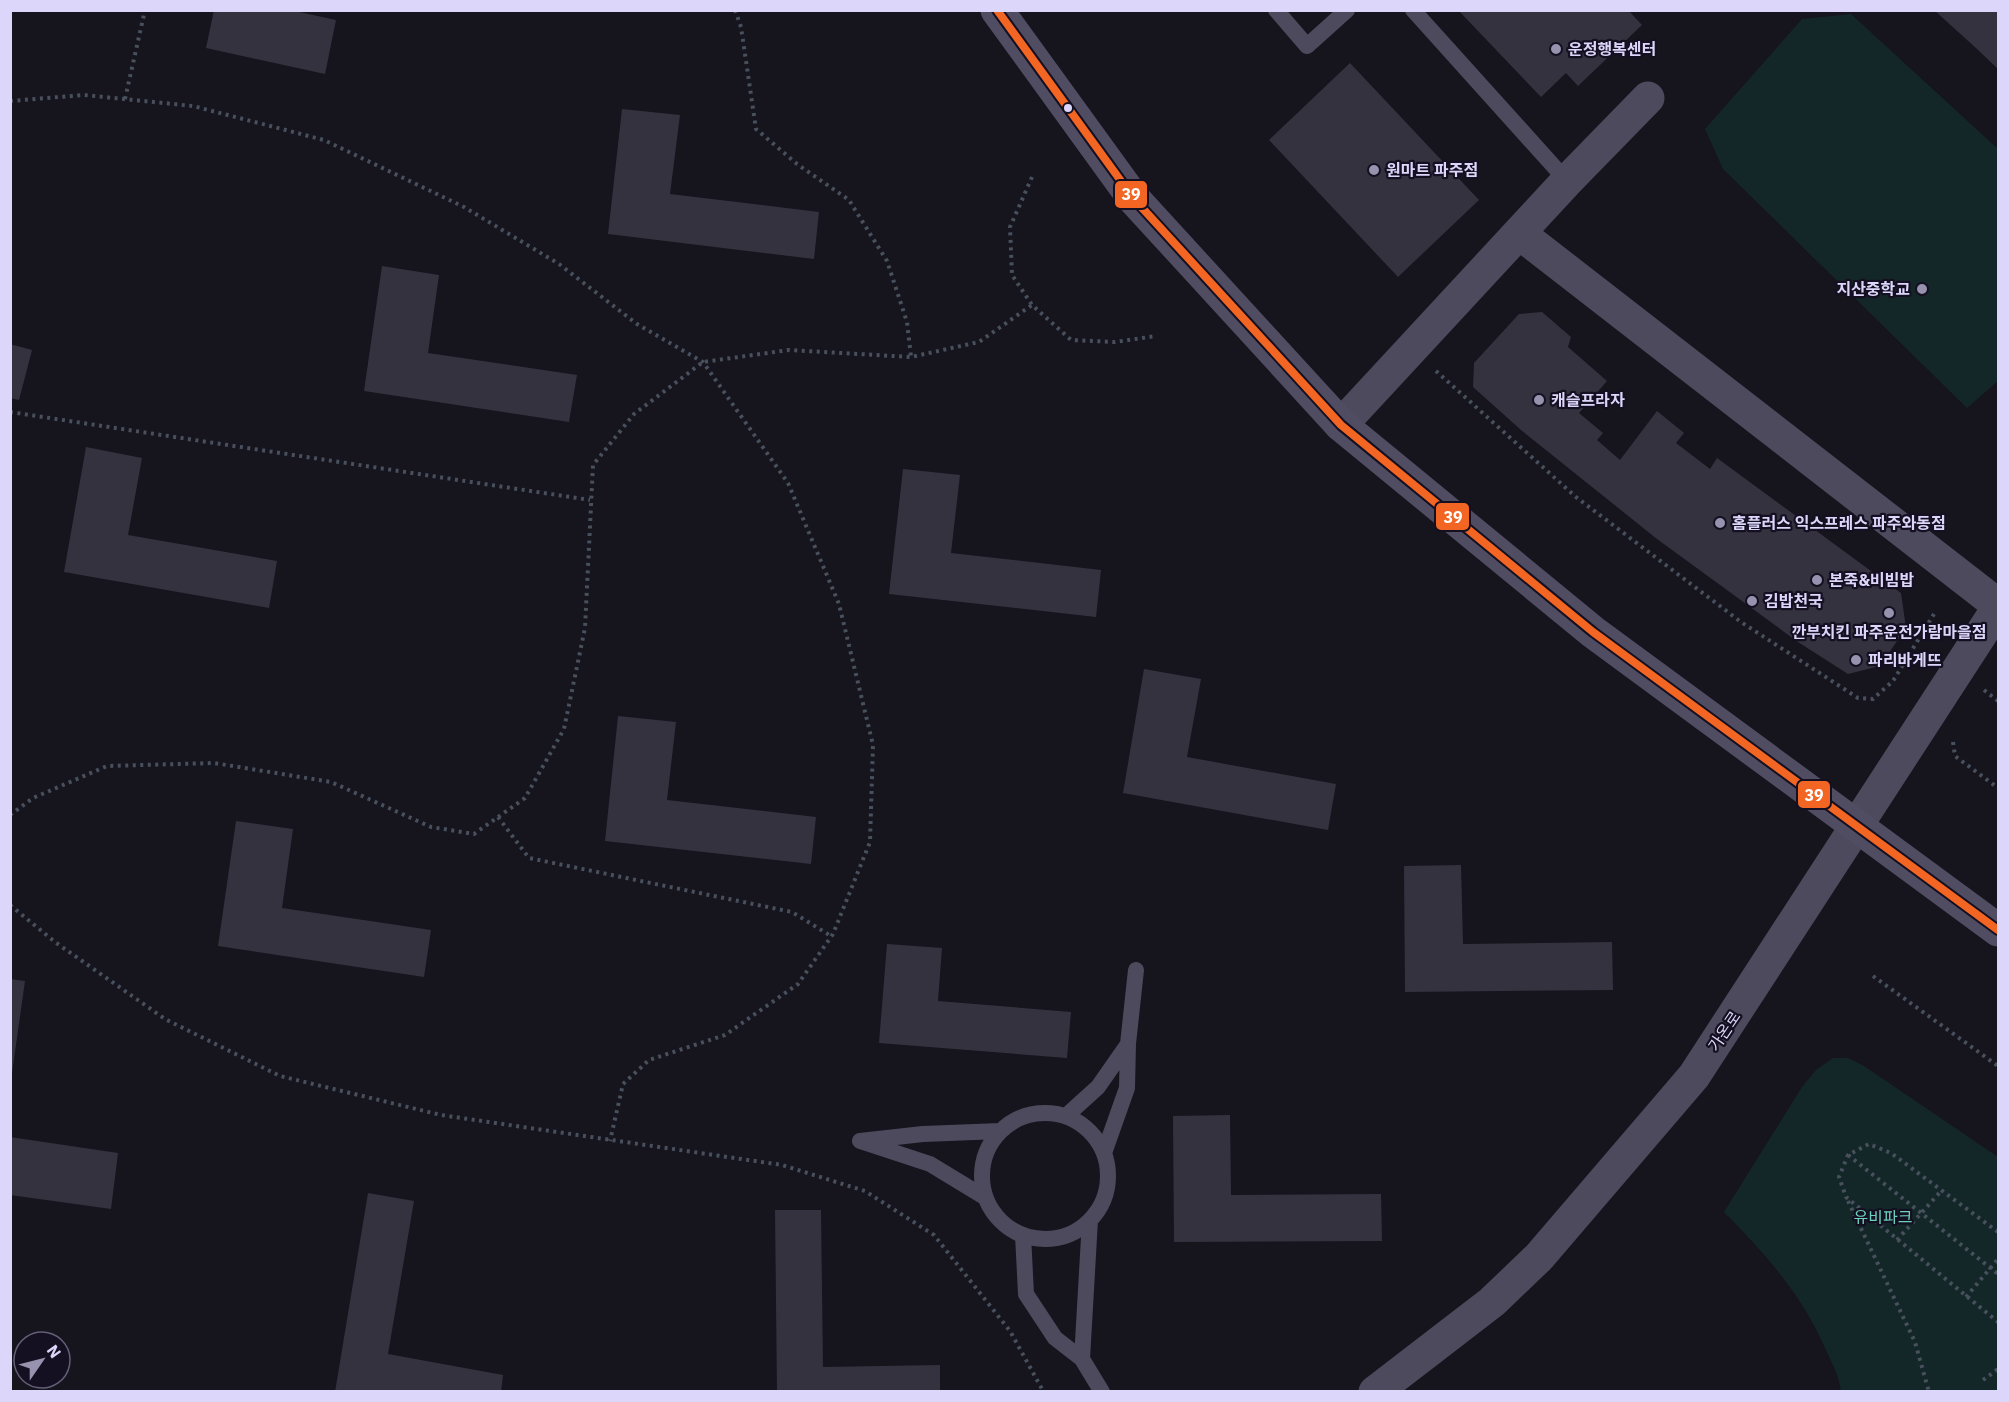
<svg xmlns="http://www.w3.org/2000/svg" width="2009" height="1402" viewBox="0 0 2009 1402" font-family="'IBM Plex Sans','Noto Sans KR',sans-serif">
<rect width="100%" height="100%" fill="#16141d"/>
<path fill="#142728" d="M1851,14L1998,149V381L1967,408L1723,169L1705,129L1802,19Z
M1833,1058H1848L1864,1066L1998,1157V1391H1841C1839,1376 1832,1363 1825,1348C1801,1293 1766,1255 1724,1212L1802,1087L1816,1070Z"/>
<path fill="#35323f" d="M214,10H290L336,20L325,74L206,48Z
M1458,10H1628L1642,25L1578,86L1566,73L1541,97Z
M1934,10H1998V69L1977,49Z
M1350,63L1479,200L1398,277L1269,140Z
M622,109L680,115L670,194L819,212L814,259L608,234Z
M382,266L439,275L428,353L577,375L569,422L364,391Z
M1542,312L1571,337L1568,347L1607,381L1579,413L1603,433L1597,440L1620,460L1657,411L1684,433L1676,443L1710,469L1717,458L1901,593L1906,628L1880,666L1848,674L1798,642L1657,539L1521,430L1473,387L1474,363L1519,314Z
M10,344L32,350L19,400L10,398Z
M86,447L142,458L128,535L277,561L269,608L64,572Z
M903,469L960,475L951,553L1101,570L1096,617L889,594Z
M1144,669L1201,679L1187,757L1336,784L1328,830L1123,793Z
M618,716L676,722L667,800L816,817L811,864L605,841Z
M236,821L293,829L282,908L431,930L424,977L218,946Z
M1461,865L1463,944L1612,942L1613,990L1405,992L1404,866Z
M887,944L942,948L938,1001L1071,1012L1067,1058L879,1043Z
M10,979L25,981L12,1073H10Z
M1230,1115L1231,1195L1381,1194L1382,1241L1174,1242L1173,1116Z
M10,1137L118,1153L111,1209L10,1195Z
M368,1193L414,1201L388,1354L503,1375L501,1392H335Z
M775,1210H821L823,1367L940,1365V1392H777Z"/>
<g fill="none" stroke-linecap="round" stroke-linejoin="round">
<path stroke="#47505c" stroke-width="4" stroke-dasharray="3 4.5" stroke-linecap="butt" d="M735,10L741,27L756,129L797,164L849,200L887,261L907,322L911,357
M125,99L145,10
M10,101L84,95L193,106L324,140L464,207L559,264L637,324L703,362L788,483L839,604L873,745L870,842L833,934L798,984L725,1035L649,1060L623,1084L610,1141
M1032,177L1010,227L1012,275L1032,305L1071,340L1115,342L1156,336
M1436,371L1576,497L1741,622L1858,698L1873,699L1893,681L1934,614
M10,412L590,500
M1984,690L1998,701
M1953,742L1955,756L1998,788
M10,815L33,798L107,766L214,763L331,782L431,827L474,834L525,798L564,729L585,628L593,465L634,414L703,362L789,350L911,357L979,342L1032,305
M498,817L529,858L792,912L831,936
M10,905L55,942L165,1019L280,1076L441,1115L782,1165L865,1191L934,1235L1010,1331L1042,1389L1040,1392
M1873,976L1998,1066
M1848,1155L1998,1274
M1848,1201L1915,1342L1929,1392
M1998,1232L1891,1153L1869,1144L1848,1155L1839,1177L1846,1197L1998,1322
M1897,1240L1942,1190
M1966,1297L1998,1259
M1983,1380L1998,1369"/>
<path stroke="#4c4a5c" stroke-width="16" d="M1276,10L1307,46L1347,10
M1413,10L1567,181
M1128,1044L1136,970
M982 1176a63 63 0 1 1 126 0a63 63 0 1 1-126 0Z
M1066,1116L1098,1087L1128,1044L1127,1088L1104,1153
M986,1198L930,1164L860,1141L923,1134L1000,1131
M1023,1235L1026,1294L1055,1338L1082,1359L1102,1392
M1082,1359L1090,1220"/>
<path stroke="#4c4a5c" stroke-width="33" d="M1519,233L1998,605
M1341,425L1567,181L1648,98
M1375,1392L1492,1302L1539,1257L1694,1076L1998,608"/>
<path stroke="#504d63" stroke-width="33" d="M997,10L1134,199L1341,425L1593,632L1998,930"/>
<g stroke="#141021" stroke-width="12">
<path id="bus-1" d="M997,10L1134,199L1341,425L1593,632L1998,930"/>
</g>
<use href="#bus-1" stroke="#f26522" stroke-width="8"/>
</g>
<g fill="#9792ad" stroke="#141021" stroke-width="2">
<circle cx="1556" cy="49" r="6"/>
<circle cx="1374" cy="170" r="6"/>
<circle cx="1922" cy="289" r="6"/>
<circle cx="1539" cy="400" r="6"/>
<circle cx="1720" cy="523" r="6"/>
<circle cx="1817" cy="580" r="6"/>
<circle cx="1752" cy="601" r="6"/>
<circle cx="1889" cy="613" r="6"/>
<circle cx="1856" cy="660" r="6"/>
</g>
<circle fill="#dcd6fa" stroke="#141021" stroke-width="2" cx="1068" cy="108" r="5"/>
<g text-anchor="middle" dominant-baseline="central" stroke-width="4.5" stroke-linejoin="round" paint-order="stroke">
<g font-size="16" font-weight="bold" fill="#dcd6fa" stroke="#141021" text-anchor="start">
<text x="1568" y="49">운정행복센터</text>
<text x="1386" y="170">원마트 파주점</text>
<text x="1910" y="289" text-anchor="end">지산중학교</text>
<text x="1551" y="400">캐슬프라자</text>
<text x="1732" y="523">홈플러스 익스프레스 파주와동점</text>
<text x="1829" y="580">본죽&amp;비빔밥</text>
<text x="1764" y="601">김밥천국</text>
<text x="1889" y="632" text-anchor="middle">깐부치킨 파주운전가람마을점</text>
<text x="1868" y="660">파리바게뜨</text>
</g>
<g font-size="16" fill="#dcd6fa" stroke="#141021">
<text transform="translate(1724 1031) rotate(-56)">가온로</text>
</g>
<g font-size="16" fill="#6bd0bc" stroke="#141021">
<text x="1883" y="1217">유비파크</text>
</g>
</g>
<g stroke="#141021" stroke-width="2">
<rect x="1114" y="180" width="34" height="29" rx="6" fill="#f26522"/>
<rect x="1435" y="502" width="35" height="29" rx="6" fill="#f26522"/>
<rect x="1797" y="780" width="34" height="29" rx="6" fill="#f26522"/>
</g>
<g font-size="16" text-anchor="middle" font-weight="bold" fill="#fff">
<text x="1131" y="200">39</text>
<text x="1453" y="523">39</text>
<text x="1814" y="801">39</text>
</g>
<rect width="2009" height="1402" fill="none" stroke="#dcd6fa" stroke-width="24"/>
<g transform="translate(42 1360) rotate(55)"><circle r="28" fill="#141021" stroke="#645f78" stroke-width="1.5"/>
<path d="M0-4.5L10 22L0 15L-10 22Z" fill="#9792ad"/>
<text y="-9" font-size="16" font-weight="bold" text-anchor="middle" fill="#dcd6fa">N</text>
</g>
</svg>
